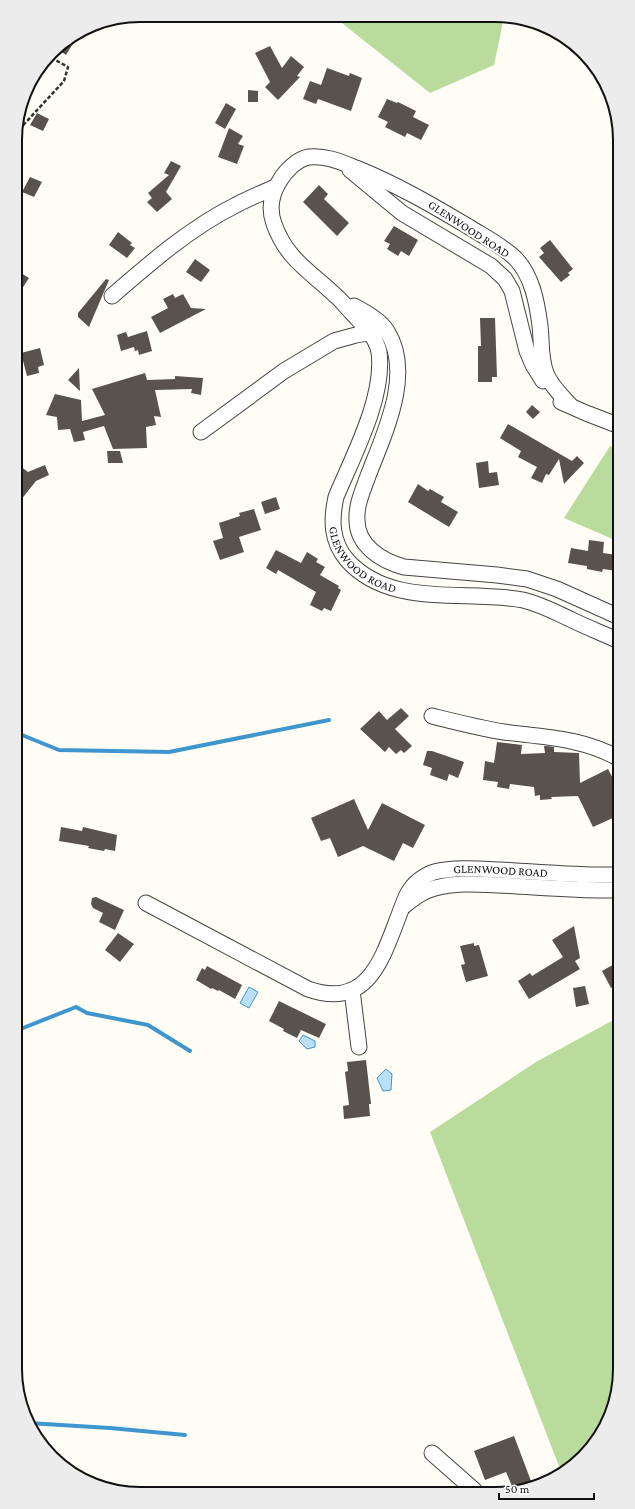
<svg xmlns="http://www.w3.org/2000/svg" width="635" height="1509" viewBox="0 0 635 1509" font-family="'Crimson Pro',serif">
<rect width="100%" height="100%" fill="#fffdf5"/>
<path fill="#b9dc9c" d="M333,16L504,17L494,65L430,93Z
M610,446L617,449V541L564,518Z
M619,1017L620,1377L613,1409L594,1445L562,1474L430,1132L536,1062Z"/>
<path fill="#b9e0f7" stroke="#3f96cf" d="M249,987L258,992L249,1008L240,1003Z
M303,1035L315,1041V1047L307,1049L299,1041Z
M386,1069L392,1074L391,1090L383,1091L377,1078Z"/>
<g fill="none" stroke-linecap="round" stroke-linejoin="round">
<path stroke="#3f96cf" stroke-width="4" d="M17,733L59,750L169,752L329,720
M18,1030L76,1007L87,1013L148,1025L190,1051
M28,1423L110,1428L185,1435"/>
</g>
<path fill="#5a524d" d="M80,32L66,55L56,48L57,46Z
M270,46L282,68L291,56L304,67L297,76L300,77L278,100L265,87L270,82L255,53Z
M327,68L349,76L350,73L362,78L351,111L318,99L316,104L303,99L310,81L321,85Z
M248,90L258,91V102H248Z
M387,99L397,103L398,102L416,111L413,117L429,125L421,140L407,133L405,137L385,127L388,122L378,117Z
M226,103L236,109L225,129L215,123Z
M37,113L49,119L43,131L30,125Z
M229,128L243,136L238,144L244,146L237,164L218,157Z
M171,161L181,166L166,192L172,199L157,212L147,202L152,198L148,193L169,175L164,173Z
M30,177L42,182L34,197L22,192Z
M319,185L328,194L324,199L349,223L337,236L303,202Z
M394,226L418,240L409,256L401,251L398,256L387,249L390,244L384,241Z
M118,232L132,243L130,245L135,248L127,258L109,245Z
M550,240L573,269L568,273L570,275L561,282L539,257L544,253L540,248Z
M195,259L210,270L201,282L186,272Z
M16,270L29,278L16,298Z
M106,279L109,280L89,327L78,317V313Z
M173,294L175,298L183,294L191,308L206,309L160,333L151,317L168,308L163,299Z
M480,318H495L497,377H492V382H478V346H481Z
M147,331L152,351L139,355L138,350L135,351L134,347L121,351L117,335L126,332L128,337Z
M40,348L44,365L38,367L39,373L27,376L21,353Z
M79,368L80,391L68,380Z
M145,373L147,380L175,379V376L203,378L201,395L191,393L192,389L155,390L161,417L154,416L156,425L146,427L147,448L113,449L104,426L83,432L85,440L74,442L70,429L58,430L57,417L46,415L55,394L81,400L82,421L105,415L92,389Z
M532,405L540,412L533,419L526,412Z
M508,424L572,461L577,456L584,463L564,484L559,459L549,475L546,474L542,483L531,478L537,467L518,457L521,451L500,438Z
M107,451H120L123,463H108Z
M488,461L489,473L497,472L499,485L479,488L476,463Z
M16,463L28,472L45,465L49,475L36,481L16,506Z
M418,484L428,491L430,489L444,497L441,502L458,512L449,527L408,502Z
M276,497L280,509L265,514L261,502Z
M254,509L261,530L239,537L244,552L220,560L213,541L223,538L219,523L240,516L239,513Z
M589,540L604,542L603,553L617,555V571L603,569L602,572L587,569V566L568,563L571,548L588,551Z
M276,550L301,563L307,552L318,559L316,562L325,567L320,575L339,586L338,588L341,590L331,611L324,608L322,611L310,605L316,592L278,570L276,574L266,568Z
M401,708L409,716L395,729L412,746L404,753L401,750L396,754L389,747L385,752L360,729L379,711L387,720Z
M497,742L522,745L521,754L545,753L544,746H547L554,747V752L579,753L580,783L608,769L618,788V813L614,815L615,817L593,827L578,796L551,797L552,799L540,800V795L535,796L534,787L510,784L509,789L497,787L498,782L483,780L485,761L494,763Z
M427,751H432L464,762L458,778L449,774L447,781L430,775L432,768L423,765Z
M354,799L368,830L382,803L425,825L413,848L403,843L394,861L363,846L338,857L330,838L321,841L311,818Z
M61,827L82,831L83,827L117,835L115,851L105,849L104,851L88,848L89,846L59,841Z
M96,897L124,910L115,930L99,922L103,913L93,908L91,904L92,898Z
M574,926L580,958L575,961L580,969L529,999L518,981L530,973L532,976L563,957L552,940Z
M118,933L134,944L120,962L105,950Z
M474,943V946L479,945L488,976L466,982L461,965L465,964L460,946Z
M618,962L619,984L611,988L602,971Z
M207,966L242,985L235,999L219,990L218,991L212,988L211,989L196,980L202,968L205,970Z
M585,986L589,1004L576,1007L573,988Z
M279,1001L326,1024L319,1038L301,1030L297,1038L283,1031L284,1029L269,1021Z
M366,1060L371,1104H369L370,1116L344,1119L343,1106L349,1105L345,1072L348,1071L347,1062Z
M514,1436L531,1481L512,1486L506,1472L485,1480L474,1451Z"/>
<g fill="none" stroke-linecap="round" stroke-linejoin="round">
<g stroke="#444" stroke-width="17">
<g id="minor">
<path d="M350,170L402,213L491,266L505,279L512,291L527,351L533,365L543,381"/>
<path d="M112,296C150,263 190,228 236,205C249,198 262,193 275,187"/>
<path d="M354,306C365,312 380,320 387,331C414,374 384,434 368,476C363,490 356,505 357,520C357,546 382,561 404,567L497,575L527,579L557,589L617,616"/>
<path d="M561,402L586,413L617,425"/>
<path id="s1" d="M570,405C561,395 551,386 546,373C540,358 542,342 540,326C537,302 532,276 516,259C503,246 485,237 469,227C432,205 396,184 356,168C341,162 325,155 309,157C297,159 285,171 279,182C271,195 269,210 274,224C287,260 310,271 336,296C342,301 347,308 352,313C363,325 376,336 379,352C385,397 353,456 336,497C331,520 331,541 347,560C391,609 465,589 523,600C540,604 555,612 570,619C586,627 602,633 617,640"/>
<path d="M201,432L284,371L334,341L356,335L379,331"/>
<path d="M432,716C456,722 479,728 504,732C543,737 583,738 618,758"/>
<path id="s2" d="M146,903L308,989C368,1010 382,959 399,915C404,902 407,890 418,881C423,877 428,874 434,872C455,867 479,869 500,870C539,872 579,876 618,875"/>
<path d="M404,906C414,898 423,891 435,888C455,882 479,884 499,885C539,887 578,891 618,890"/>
<path d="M352,990L359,1047"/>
<path d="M432,1453L474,1490"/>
</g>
</g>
<path stroke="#333" stroke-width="2.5" stroke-dasharray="4 2" stroke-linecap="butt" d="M15,134L64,81L68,67L50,57"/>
<use href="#minor" stroke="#fff" stroke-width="15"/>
</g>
<g text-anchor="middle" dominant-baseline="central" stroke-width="4" stroke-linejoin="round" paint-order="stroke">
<g font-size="12" fill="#111" stroke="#fff">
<text transform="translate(469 229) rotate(33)">GLENWOOD ROAD</text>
<text stroke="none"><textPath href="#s1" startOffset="875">GLENWOOD ROAD</textPath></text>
<text stroke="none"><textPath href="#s2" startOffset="444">GLENWOOD ROAD</textPath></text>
</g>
</g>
<path d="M0 0H635V1509H0ZM140 22H495A118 118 0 0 1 613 140V1369A118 118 0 0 1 495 1487H140A118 118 0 0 1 22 1369V140A118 118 0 0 1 140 22Z" fill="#ececec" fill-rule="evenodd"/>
<path fill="none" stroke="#111" stroke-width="2" d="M140 22H495A118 118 0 0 1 613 140V1369A118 118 0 0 1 495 1487H140A118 118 0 0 1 22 1369V140A118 118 0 0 1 140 22Z"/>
<path d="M499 1493v6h95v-6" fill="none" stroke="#111111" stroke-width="2"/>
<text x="505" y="1493" font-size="12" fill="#111111" stroke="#ffffff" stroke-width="3" paint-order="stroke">50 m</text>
</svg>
